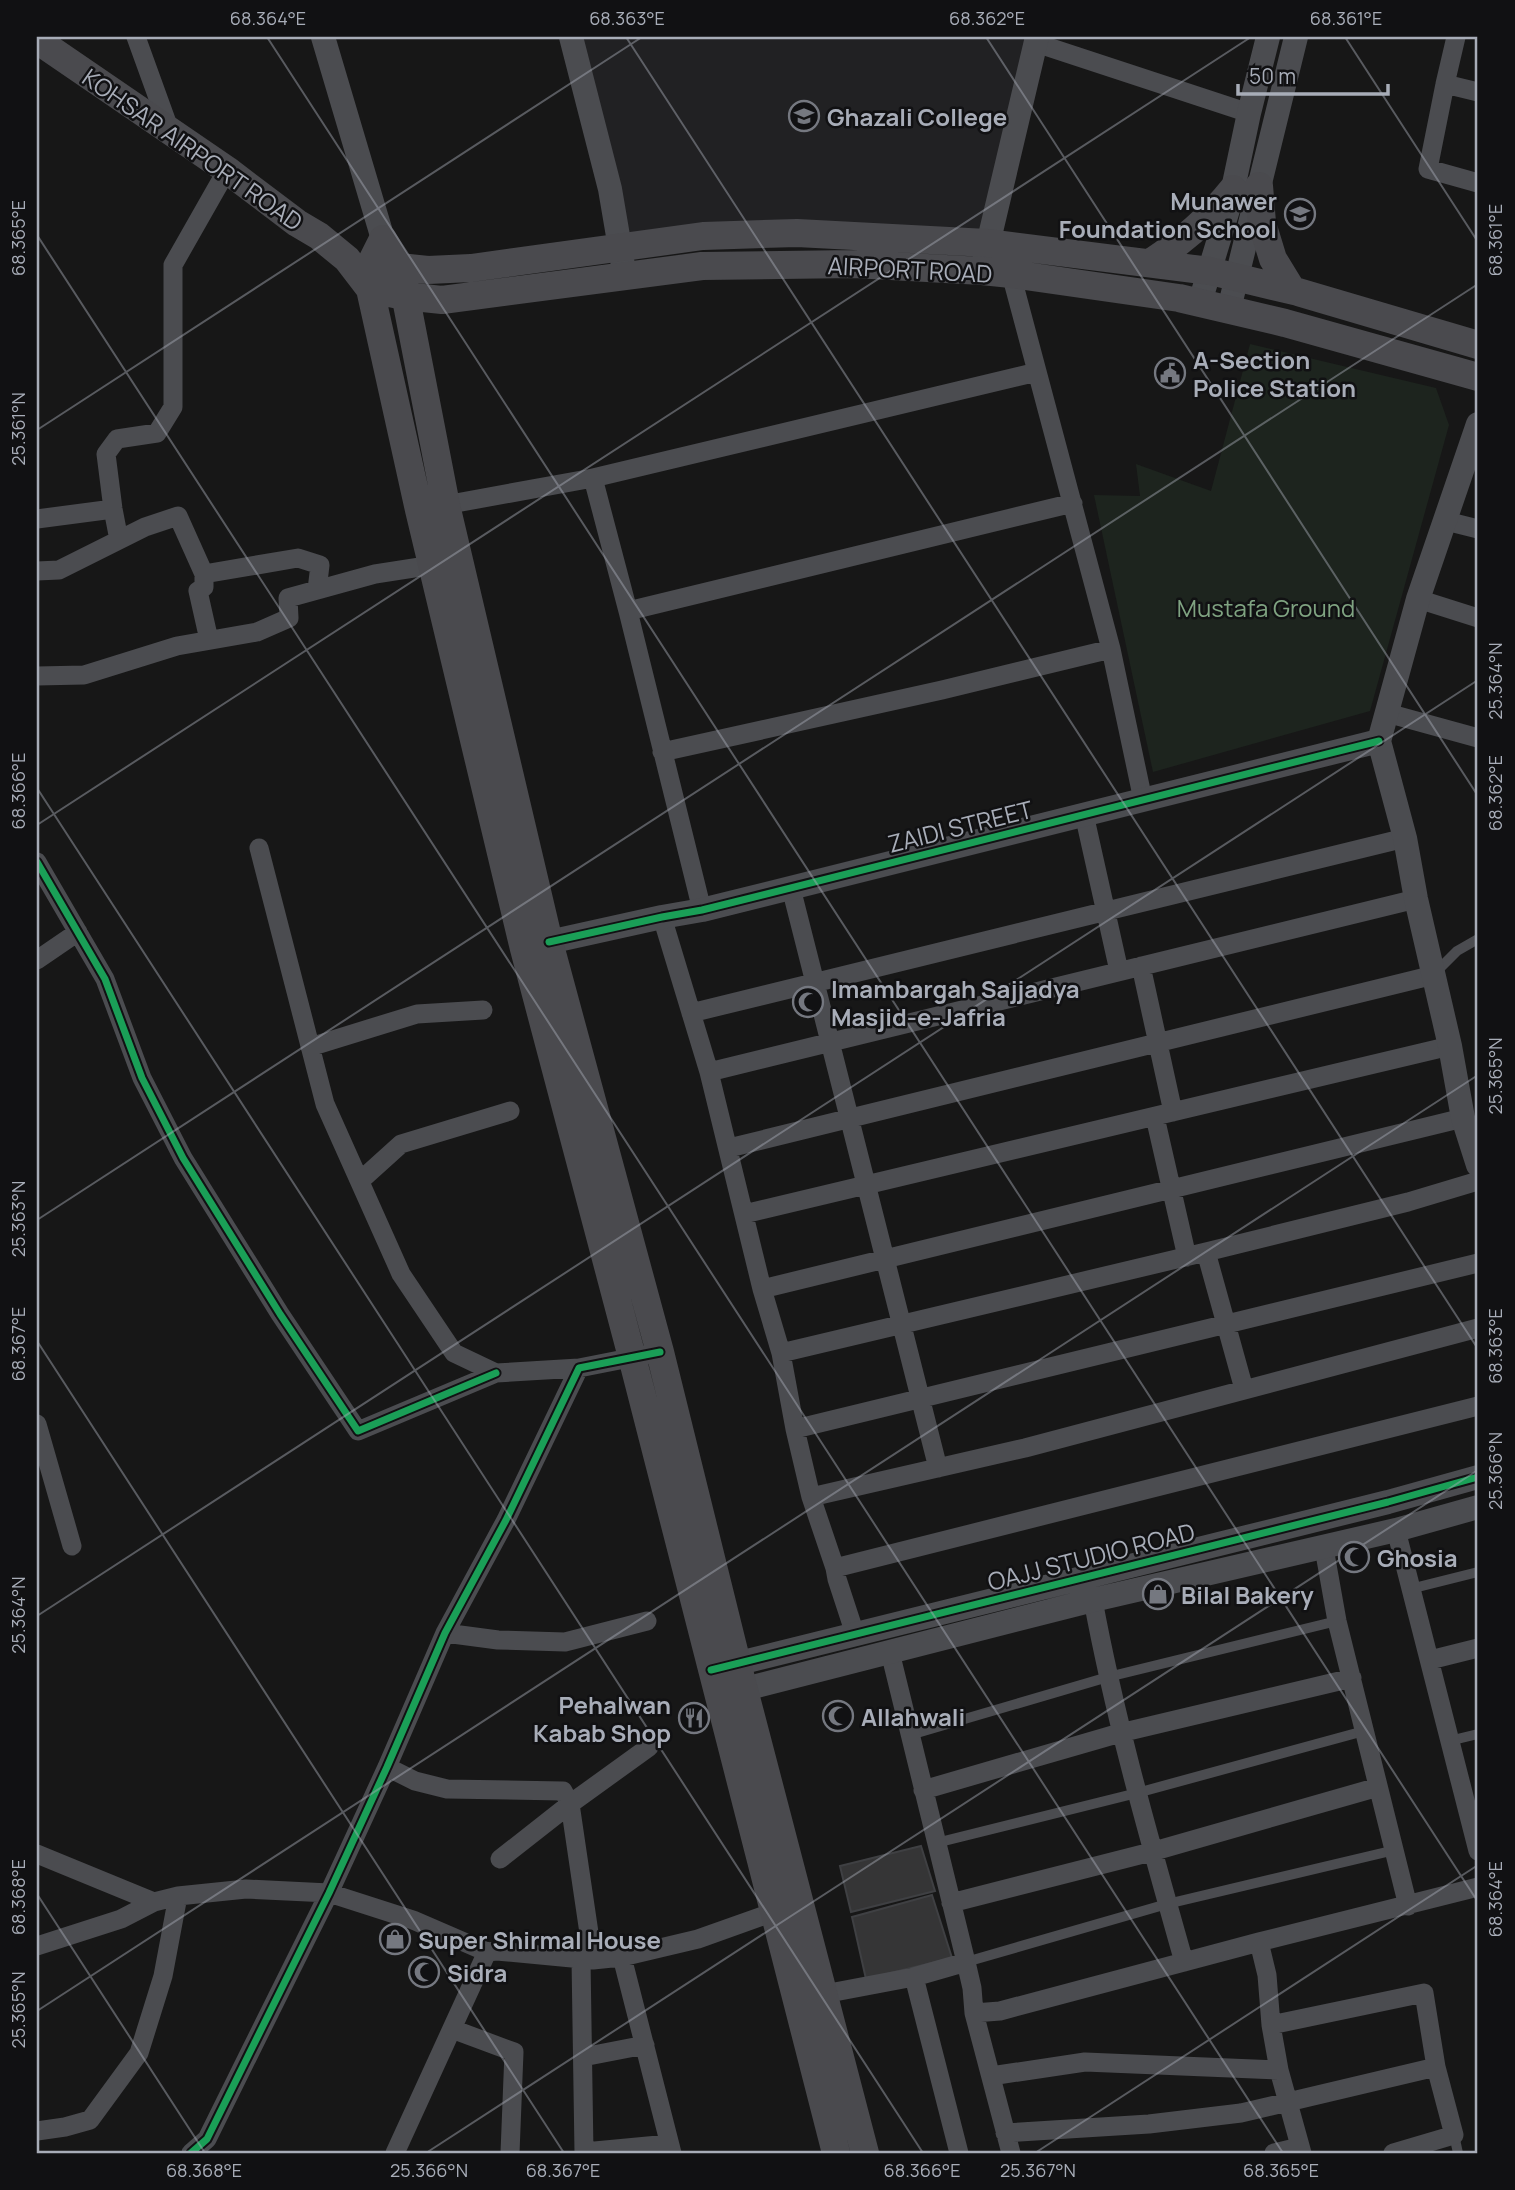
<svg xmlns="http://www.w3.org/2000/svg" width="1515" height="2190" viewBox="0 0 1515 2190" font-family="Manrope,sans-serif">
<rect width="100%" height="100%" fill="#171717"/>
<path fill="#212123" d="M567,37H1037L987,243L620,247Z"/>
<path fill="#1d241e" d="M1250,344L1436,388L1449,425L1370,711L1153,772L1094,495L1140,496L1136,464L1211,491Z"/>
<path fill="#353536" stroke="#3f4043" stroke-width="2" d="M921,1846L935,1891L851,1912L840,1866Z
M932,1895L952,1958L866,1979L852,1917Z"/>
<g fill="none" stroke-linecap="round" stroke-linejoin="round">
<path stroke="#4b4c50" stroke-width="10" d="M1435,973L1457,951L1478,939
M1410,1589L1478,1572
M910,1735L1108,1677L1337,1621
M1449,1741L1478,1734
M936,1843L1137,1793L1364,1731
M966,1962L1167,1904L1395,1850
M1454,2135L1458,2153"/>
<path stroke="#4b4c50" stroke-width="19" d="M136,37L170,131
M1036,43L1249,113
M1445,84L1456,37
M1478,92L1445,84L1428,169L1478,183
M1011,274L1111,649L1143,800
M593,478L628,611L1073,503
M434,507L593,478L1037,372
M37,519L113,509
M1446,521L1478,529
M119,540L113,509L106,454L117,439L157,433L173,407V265L227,170
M37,571L59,570L145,527L178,516L204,574V587L198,591L209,640
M204,574L298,558L320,565L317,590
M1418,599L1478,618
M628,611L702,910
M37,676L84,675L177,646L257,632L289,618L288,598L375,574L433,565
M1387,713L1478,738
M662,752L942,690L1111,649
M1084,814L1119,971
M259,848L325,1104L401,1274L454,1353L496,1373L579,1368
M37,862L105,979L142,1078L183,1158L280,1314L358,1431L496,1373
M791,888L938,1468
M662,917L709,1072L762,1289L781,1353L795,1429L811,1497L835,1568L837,1579L855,1634
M37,960L78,932
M1141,966L1173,1112
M691,1013L1405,838
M310,1047L417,1014L483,1010
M709,1072L1416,899
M1155,1117L1187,1257
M729,1148L1434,975
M360,1181L401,1144L510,1111
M744,1214L1450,1046
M1206,1252L1244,1389
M762,1289L1463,1118
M781,1353L1206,1252L1408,1202L1478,1181
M37,1424L72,1546
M795,1429L1478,1263
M811,1497L1025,1448L1478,1328
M1396,1530L1478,1851
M1324,1548L1337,1621L1408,1906
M835,1568L1478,1406
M1093,1600C1116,1724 1150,1841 1184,1962
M445,1633L498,1640L565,1642L647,1621
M890,1652L966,1962L972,1988L974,2013L1011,2153
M1430,1660L1478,1648
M387,1767L415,1781L447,1789L563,1791L570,1804L593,1960
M923,1790L1120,1733L1352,1678
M37,1854L154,1902
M500,1859L570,1804L649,1747
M951,1903L1151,1852L1378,1787
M1259,1942L1267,1975L1271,2025L1279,2070L1302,2153
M37,1946L121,1919L154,1902L178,1896L246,1889L329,1893L413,1920L487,1952L497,1951L593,1960L622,1957L698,1939L785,1908
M622,1957L672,2153
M581,1959L584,2153
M824,1994L914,1977
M974,2013L1000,2011L1259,1942L1478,1887
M1271,2025L1424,1993L1436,2067L1454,2135L1393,2153
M452,2029L514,2052L510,2153
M583,2057L645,2045
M991,2076L1085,2062L1279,2070
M37,2131L65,2127L90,2120L139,2053L163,1976L178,1896
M1005,2133L1149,2124L1241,2113L1436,2067
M584,2152L669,2144
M191,2153L207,2139L252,2048L329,1893L387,1767L445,1633L506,1520L579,1368L660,1352
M395,2153L487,1952
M959,2153L914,1977L966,1962
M1274,2153L1299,2147"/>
<path stroke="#4b4c50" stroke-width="24" d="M323,37L383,239
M571,37L610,189L625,277
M984,261L1037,37
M1200,302L1230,203L1249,113L1268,37
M1229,309L1296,37
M1478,424L1418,599L1379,741L1405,838L1416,899L1450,1046L1463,1118L1478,1165
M549,942L662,917L702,910L1379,741
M719,1668L1388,1502L1478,1477
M725,1694L1093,1600L1396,1530L1478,1507"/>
<path stroke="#4a4a4e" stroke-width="28" d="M37,40L227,170L297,223L319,236L347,259L370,289L404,296L442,300L702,266L854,264L982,271L1011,274L1179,298L1285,323L1478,377
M1259,186L1262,223L1273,259L1292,290
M383,239L400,268L446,505L549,942L660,1352L737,1663L865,2153
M383,239L371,263L370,289L419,510L524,949L632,1357L836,2153
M1150,263C1182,242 1209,219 1233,189
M381,265L428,270L471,268L703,236L797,233L987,243L1210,271L1298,292L1478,345"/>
<g stroke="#111113" stroke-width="11">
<path id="cycleway" d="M37,862L105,979L142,1078L183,1158L280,1314L358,1431L496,1373
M549,942L662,917L702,910L1379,741
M711,1670L1388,1502L1478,1477
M191,2153L207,2139L252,2048L329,1893L387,1767L445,1633L506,1520L579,1368L660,1352"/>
</g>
<use href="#cycleway" stroke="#1a9f57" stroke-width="7"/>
</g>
<path fill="none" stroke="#a8adb8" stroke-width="2" stroke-opacity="0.45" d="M267,37L1478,1902M626,37L1478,1349M986,37L1478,796M1345,37L1478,242M37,235L1283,2153M37,430L642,37M37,788L923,2153M37,825L1251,37M37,1220L1478,284M37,1341L564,2153M37,1616L1478,680M37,1894L205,2153M37,2011L1478,1075M426,2153L1478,1470M1035,2153L1478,1865"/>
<defs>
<g id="university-ring" transform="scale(1.575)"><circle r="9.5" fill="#111113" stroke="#757880" stroke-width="1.5"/><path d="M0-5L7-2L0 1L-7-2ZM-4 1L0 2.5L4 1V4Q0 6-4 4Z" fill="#757880"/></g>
<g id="school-ring" transform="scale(1.575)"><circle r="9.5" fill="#111113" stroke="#757880" stroke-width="1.5"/><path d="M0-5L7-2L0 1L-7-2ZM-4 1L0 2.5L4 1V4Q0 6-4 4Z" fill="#757880"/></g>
<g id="civic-ring" transform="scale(1.575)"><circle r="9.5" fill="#111113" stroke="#757880" stroke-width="1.5"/><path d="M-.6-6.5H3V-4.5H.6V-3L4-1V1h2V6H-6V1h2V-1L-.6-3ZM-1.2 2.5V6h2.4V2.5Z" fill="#757880"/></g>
<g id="mosque-ring" transform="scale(1.575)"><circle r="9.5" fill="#111113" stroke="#757880" stroke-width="1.5"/><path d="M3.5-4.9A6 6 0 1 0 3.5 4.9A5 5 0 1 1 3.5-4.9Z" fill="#757880"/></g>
<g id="shop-ring" transform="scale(1.575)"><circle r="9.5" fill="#111113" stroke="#757880" stroke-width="1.5"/><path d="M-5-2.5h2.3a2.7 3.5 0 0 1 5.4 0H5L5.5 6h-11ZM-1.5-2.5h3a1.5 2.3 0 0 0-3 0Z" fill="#757880"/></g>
<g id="restaurant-ring" transform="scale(1.575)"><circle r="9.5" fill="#111113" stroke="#757880" stroke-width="1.5"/><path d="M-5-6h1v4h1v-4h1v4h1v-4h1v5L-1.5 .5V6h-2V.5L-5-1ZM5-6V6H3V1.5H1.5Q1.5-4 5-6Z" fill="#757880"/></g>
</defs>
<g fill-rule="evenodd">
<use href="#university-ring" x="804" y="116"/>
<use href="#school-ring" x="1300" y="214"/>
<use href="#civic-ring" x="1170" y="373"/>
<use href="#mosque-ring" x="808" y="1002"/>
<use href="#mosque-ring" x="1354" y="1557"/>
<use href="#shop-ring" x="1158" y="1594"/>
<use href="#mosque-ring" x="838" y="1716"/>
<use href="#restaurant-ring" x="694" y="1718"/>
<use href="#shop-ring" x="395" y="1939"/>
<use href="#mosque-ring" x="424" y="1972"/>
</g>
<g text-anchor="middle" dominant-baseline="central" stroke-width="5" stroke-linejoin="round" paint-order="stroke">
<g font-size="24" font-weight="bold" fill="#a8adb8" stroke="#111113" text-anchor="start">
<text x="827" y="116">Ghazali College</text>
<text x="1277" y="200" text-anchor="end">Munawer<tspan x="1277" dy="28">Foundation School</tspan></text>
<text x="1193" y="359">A-Section<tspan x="1193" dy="28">Police Station</tspan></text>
<text x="831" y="988">Imambargah Sajjadya<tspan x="831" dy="28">Masjid-e-Jafria</tspan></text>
<text x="1377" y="1557">Ghosia</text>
<text x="1181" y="1594">Bilal Bakery</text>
<text x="671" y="1704" text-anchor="end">Pehalwan<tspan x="671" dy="28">Kabab Shop</tspan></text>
<text x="861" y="1716">Allahwali</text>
<text x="418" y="1939">Super Shirmal House</text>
<text x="447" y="1972">Sidra</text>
</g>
<g font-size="24" fill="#a8adb8" stroke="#111113">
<text transform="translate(193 149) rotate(35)">KOHSAR AIRPORT ROAD</text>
<text transform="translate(910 269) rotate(3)">AIRPORT ROAD</text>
<text transform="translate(960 826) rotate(-14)">ZAIDI STREET</text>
<text transform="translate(1091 1556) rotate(-14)">OAJJ STUDIO ROAD</text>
</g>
<g font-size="24" fill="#7fa381" stroke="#111113">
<text x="1266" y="607">Mustafa Ground</text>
</g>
</g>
<rect width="1515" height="2190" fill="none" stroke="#111113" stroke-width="77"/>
<path d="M1238 84v10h150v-10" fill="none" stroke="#a8adb8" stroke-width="3.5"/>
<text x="1249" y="84" font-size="21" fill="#a8adb8" stroke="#111113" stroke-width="5" paint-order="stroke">50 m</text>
<rect x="38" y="38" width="1438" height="2114" fill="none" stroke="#a8adb8" stroke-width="2.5"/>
<g font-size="18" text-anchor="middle" fill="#a8adb8">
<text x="268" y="25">68.364°E</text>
<text x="627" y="25">68.363°E</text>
<text x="987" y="25">68.362°E</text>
<text x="1346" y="25">68.361°E</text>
<text transform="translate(19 238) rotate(-90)" y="6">68.365°E</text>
<text transform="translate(1496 240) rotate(-90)" y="6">68.361°E</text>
<text transform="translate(19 429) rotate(-90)" y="6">25.361°N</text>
<text transform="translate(1496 681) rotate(-90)" y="6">25.364°N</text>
<text transform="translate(19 791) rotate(-90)" y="6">68.366°E</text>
<text transform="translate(1496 793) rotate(-90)" y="6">68.362°E</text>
<text transform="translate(1496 1076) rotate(-90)" y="6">25.365°N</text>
<text transform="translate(19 1219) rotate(-90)" y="6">25.363°N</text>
<text transform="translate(19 1344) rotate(-90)" y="6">68.367°E</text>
<text transform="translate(1496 1346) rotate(-90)" y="6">68.363°E</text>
<text transform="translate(1496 1471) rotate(-90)" y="6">25.366°N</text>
<text transform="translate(19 1615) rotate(-90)" y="6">25.364°N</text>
<text transform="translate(19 1897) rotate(-90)" y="6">68.368°E</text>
<text transform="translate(1496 1899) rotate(-90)" y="6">68.364°E</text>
<text transform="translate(19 2010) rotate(-90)" y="6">25.365°N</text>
<text x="204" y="2177">68.368°E</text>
<text x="429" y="2177">25.366°N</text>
<text x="563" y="2177">68.367°E</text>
<text x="922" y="2177">68.366°E</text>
<text x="1038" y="2177">25.367°N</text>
<text x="1281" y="2177">68.365°E</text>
</g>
</svg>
